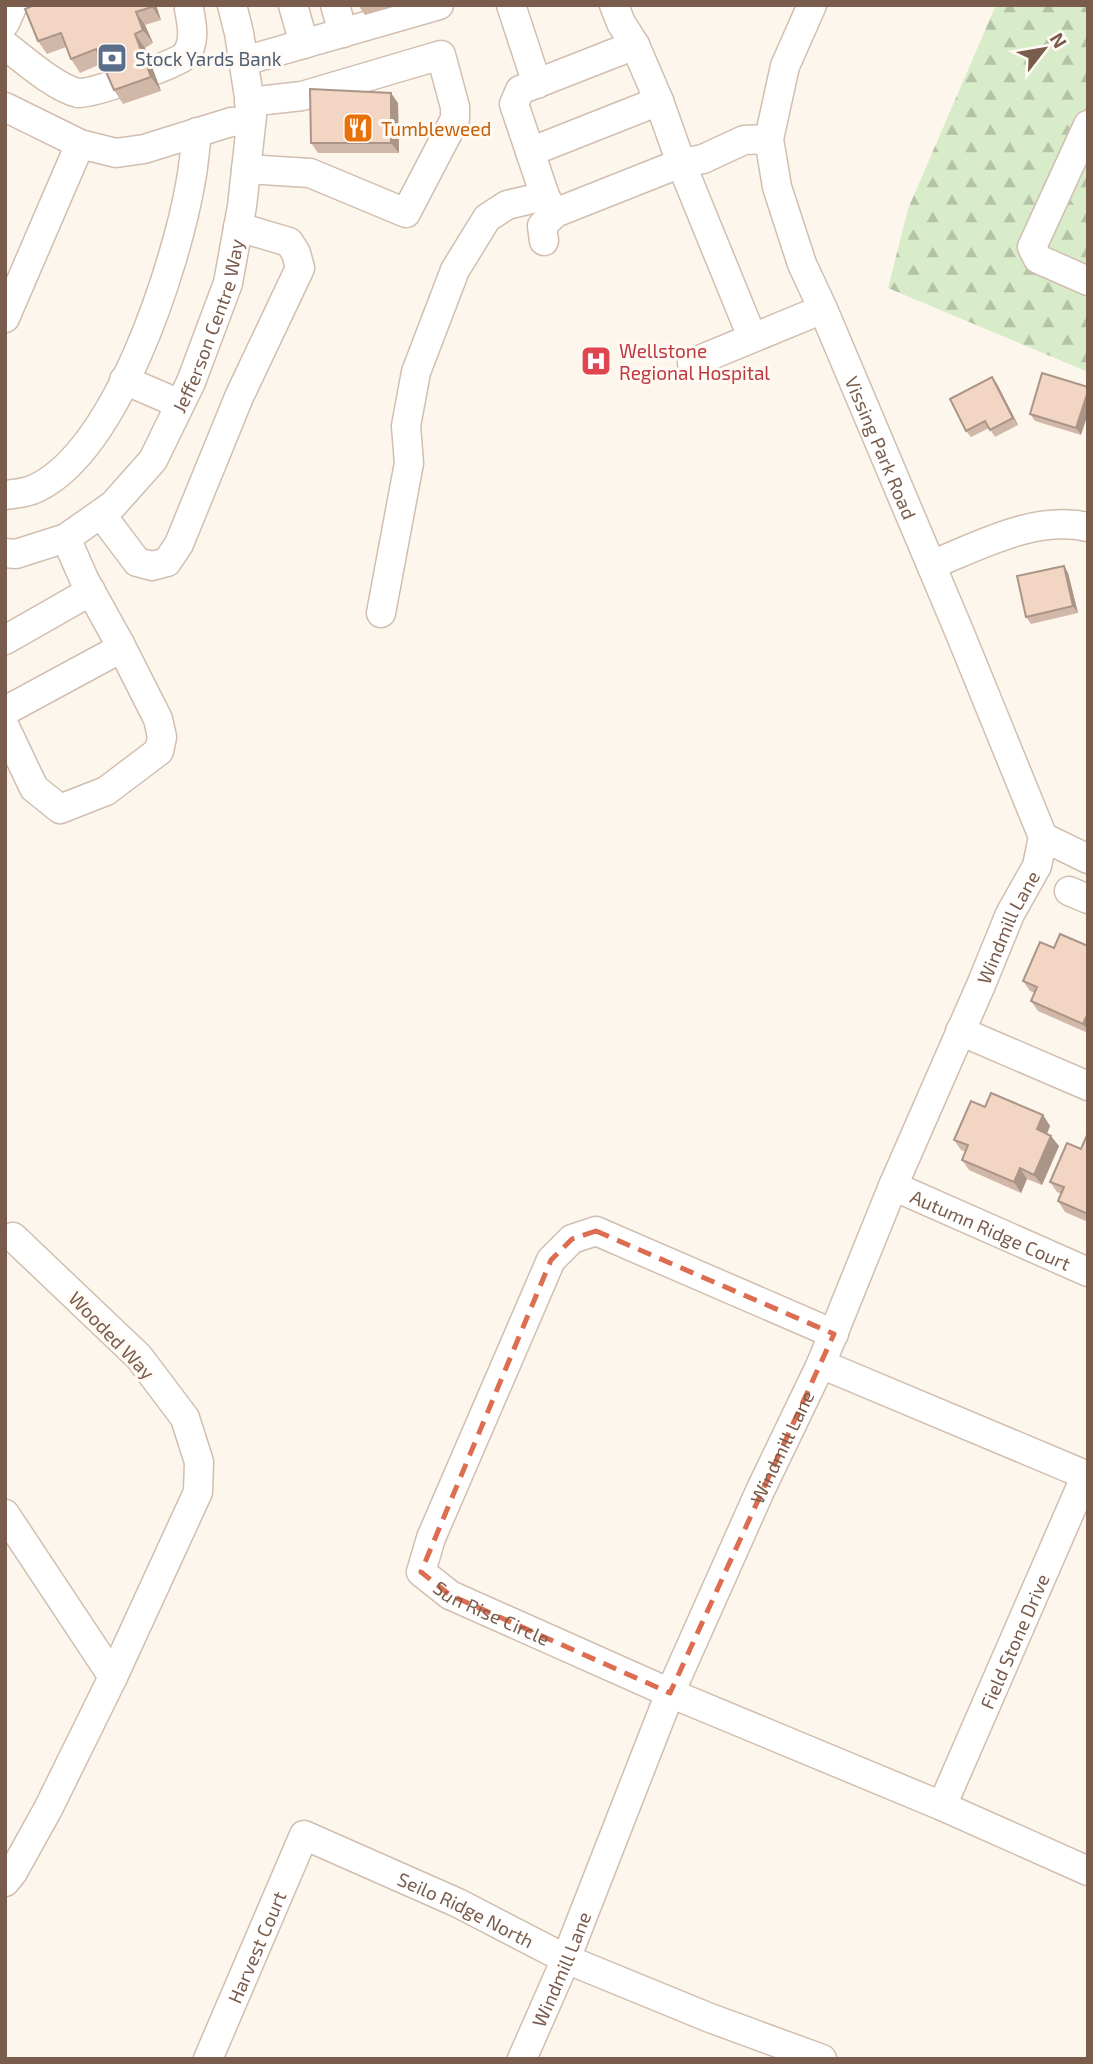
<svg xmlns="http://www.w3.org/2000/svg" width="1093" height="2064" viewBox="0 0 1093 2064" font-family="'Exo 2',sans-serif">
<defs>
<pattern id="forest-firs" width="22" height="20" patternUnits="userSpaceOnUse" patternTransform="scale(1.75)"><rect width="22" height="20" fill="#d8ecc9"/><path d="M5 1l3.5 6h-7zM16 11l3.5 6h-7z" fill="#b4c2a5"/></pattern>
</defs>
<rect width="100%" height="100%" fill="#fdf6ec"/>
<path fill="url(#forest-firs)" d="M996,5H1088V372L888,288L908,209Z"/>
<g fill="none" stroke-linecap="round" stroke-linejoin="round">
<g stroke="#d1beb0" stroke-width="31">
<g id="minor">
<path d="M293,5L304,44"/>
<path d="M335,5L343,33"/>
<path d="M511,5L537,84"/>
<path d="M614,5L621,23L635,45L659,101L681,163L752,337"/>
<path id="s1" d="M812,5L785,66L769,139L777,187L802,264L823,309L959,631L1043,837L1088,859"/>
<path d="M5,23L13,5"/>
<path d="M5,45C23,59 56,88 78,93C88,96 179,63 185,56C196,42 192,25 189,9"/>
<path d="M244,61L439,5"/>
<path d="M5,107L80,144L116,153L144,149L231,122L251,121"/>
<path d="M1088,125L1032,247L1038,259L1088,281"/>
<path d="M530,152L659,101"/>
<path d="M246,169L310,173L406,213L455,119V107L441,55L302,96L249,102"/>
<path d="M553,211L545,196L514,104L520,90L635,45"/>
<path d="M544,241L542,226L555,213L681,163L703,159L744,140L769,139"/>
<path d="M5,318L80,144"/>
<path d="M692,363L823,309"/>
<path d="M124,380L180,404"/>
<path d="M5,495C14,494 24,493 32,490C116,456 177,263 191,180C194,164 195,148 197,132"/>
<path d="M101,514L137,562L152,566L167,562L179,544L239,397L300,268L296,253L289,242L238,227"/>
<path id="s2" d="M5,553L16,554L66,538L113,505L153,460L191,382L228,283L242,206L252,116L239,33L232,5"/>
<path d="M931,565C979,546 1034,515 1088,527"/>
<path d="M381,613L409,463L406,426L416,372L455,270L487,218L507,205L545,196"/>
<path d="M5,640L91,591"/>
<path d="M5,711L114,652L120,644"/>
<path d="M5,727L34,788L60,809L106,791L159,751L162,737L158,719L120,644L84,579L66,538"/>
<path d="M1069,891L1088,899"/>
<path d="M960,1031L1088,1086"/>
<path id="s3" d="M893,1186L1088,1272"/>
<path id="s4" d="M834,1334L596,1231L572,1239L551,1260L431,1538L421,1572L450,1595L670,1693L942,1806L1088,1871"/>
<path d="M821,1364L1088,1476"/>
<path d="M5,1514L113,1677"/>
<path id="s5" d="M942,1806L1086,1475"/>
<path d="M5,1882L13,1872L48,1809L113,1677L198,1492L199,1462L185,1418L139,1357L13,1237"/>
<path id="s6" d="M208,2059L304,1835L458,1903L566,1959L710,2018L822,2059"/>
<path id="s7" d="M522,2059L566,1959L670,1693L760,1491L821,1364L893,1186L981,985L1010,914L1037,866L1043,837"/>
</g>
</g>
<use href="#minor" stroke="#fff" stroke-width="28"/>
</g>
<path fill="#d1b7a8" d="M34,5H156L161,20L145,25L153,43L145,48L161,91L123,104L114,90L103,63L80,73L71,59L66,47L47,54L38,41Z
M358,5H400L365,15Z
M398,103L399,153H318L311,143Z
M1042,373L1081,435L1035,421L1030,414Z
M992,377L997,384L1018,425L995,437L989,428L971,437L966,431Z
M1064,566L1068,573L1078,613L1031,624L1026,617Z
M1088,946V1033L1038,1011L1031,1001L1035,993L1030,991L1023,981L1054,948Z
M985,1107L1043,1115L1050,1126L1047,1134L1059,1146L1042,1185L1027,1179L1021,1193L969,1170L962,1160L966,1152L961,1150L954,1140Z
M1088,1135V1222L1065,1212L1058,1201L1061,1194L1057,1192L1050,1182L1081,1149Z"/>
<path fill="#aa9588" d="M151,5H156L161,20L152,7Z
M136,12L145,25L153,43L143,30Z
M135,34L145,48L161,91L151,77Z
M391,93L398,103L399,153L391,143Z
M992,377L997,384L1018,425L1013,418Z
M1088,391V414L1081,435L1076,428Z
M1064,566L1068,573L1078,613L1073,606Z
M1088,1013V1030L1083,1024Z
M1043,1115L1050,1126L1044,1140L1037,1129Z
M1051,1136L1059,1146L1042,1185L1034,1175Z
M1020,1168L1027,1179L1021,1193L1014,1182Z"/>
<path fill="#f3d5c3" stroke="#aa9588" stroke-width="2" d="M34,5H151L152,7L136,12L143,30L135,34L151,77L114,90L96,49L71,59L61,33L38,41L25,9Z
M310,89L391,93V143H311Z
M1042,373L1088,387V391L1076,428L1030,414Z
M992,377L1013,418L990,430L985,421L966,431L950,399Z
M1064,566L1073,606L1026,617L1017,576Z
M1060,934L1088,946V1013L1083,1024L1031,1001L1037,987L1023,981L1040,942L1054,948Z
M991,1093L1043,1115L1037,1129L1051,1136L1034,1175L1020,1168L1014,1182L962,1160L968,1145L954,1140L971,1101L985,1107Z
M1087,1135H1088V1214L1058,1201L1064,1187L1050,1182L1067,1143L1081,1149Z"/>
<path fill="none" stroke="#dc6d51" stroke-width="5" stroke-dasharray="14 9" stroke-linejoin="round" d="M596,1231L834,1334L670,1693L450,1595L421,1572L551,1260L572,1239Z"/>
<defs>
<g id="bank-square" transform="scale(1.575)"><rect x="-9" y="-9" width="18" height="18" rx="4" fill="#5c6f8a" stroke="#fffaf3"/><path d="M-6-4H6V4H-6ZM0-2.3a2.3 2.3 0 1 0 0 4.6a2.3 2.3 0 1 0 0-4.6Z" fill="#fff"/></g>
<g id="restaurant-square" transform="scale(1.575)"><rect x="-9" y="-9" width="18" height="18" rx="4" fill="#e8710a" stroke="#fffaf3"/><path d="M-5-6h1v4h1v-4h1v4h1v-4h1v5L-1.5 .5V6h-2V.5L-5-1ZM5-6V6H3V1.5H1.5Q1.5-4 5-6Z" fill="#fff"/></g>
<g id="hospital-square" transform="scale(1.575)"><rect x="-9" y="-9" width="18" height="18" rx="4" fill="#e0444e" stroke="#fffaf3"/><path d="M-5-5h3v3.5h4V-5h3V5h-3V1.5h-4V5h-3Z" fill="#fff"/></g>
</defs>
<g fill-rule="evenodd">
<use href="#bank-square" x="112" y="58"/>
<use href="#restaurant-square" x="358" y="128"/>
<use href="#hospital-square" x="596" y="361"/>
</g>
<g text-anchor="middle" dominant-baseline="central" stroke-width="6" stroke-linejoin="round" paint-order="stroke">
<g font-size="19" fill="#4e5e75" stroke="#fffaf3" text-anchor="start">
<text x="135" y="58">Stock Yards Bank</text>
</g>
<g font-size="19" fill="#c56008" stroke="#fffaf3" text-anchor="start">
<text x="381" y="128">Tumbleweed</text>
</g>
<g font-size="19" fill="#7a5c4d" stroke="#fffaf3">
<text stroke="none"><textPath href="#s2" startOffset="327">Jefferson Centre Way</textPath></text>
<text stroke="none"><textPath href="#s1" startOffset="471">Vissing Park Road</textPath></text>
<text stroke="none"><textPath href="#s7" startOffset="1232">Windmill Lane</textPath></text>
<text stroke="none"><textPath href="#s3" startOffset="107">Autumn Ridge Court</textPath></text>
<text transform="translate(112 1335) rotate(46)">Wooded Way</text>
<text stroke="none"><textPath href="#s7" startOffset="665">Windmill Lane</textPath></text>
<text stroke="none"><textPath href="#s4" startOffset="735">Sun Rise Circle</textPath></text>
<text stroke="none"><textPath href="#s5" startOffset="180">Field Stone Drive</textPath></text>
<text stroke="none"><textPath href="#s6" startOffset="422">Seilo Ridge North</textPath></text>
<text stroke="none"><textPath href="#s6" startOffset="122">Harvest Court</textPath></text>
<text stroke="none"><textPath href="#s7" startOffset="98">Windmill Lane</textPath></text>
</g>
<g font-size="19" fill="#be3a42" stroke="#fffaf3" text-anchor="start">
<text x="619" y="350">Wellstone<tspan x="619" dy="22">Regional Hospital</tspan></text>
</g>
</g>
<rect width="1093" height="2064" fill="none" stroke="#7a5c4d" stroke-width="14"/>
<g transform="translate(1044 49) rotate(59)" stroke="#fffaf3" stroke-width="5" paint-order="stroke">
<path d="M0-5L12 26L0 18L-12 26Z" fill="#7a5c4d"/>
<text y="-10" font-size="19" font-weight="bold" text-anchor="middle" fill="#7a5c4d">N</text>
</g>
</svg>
